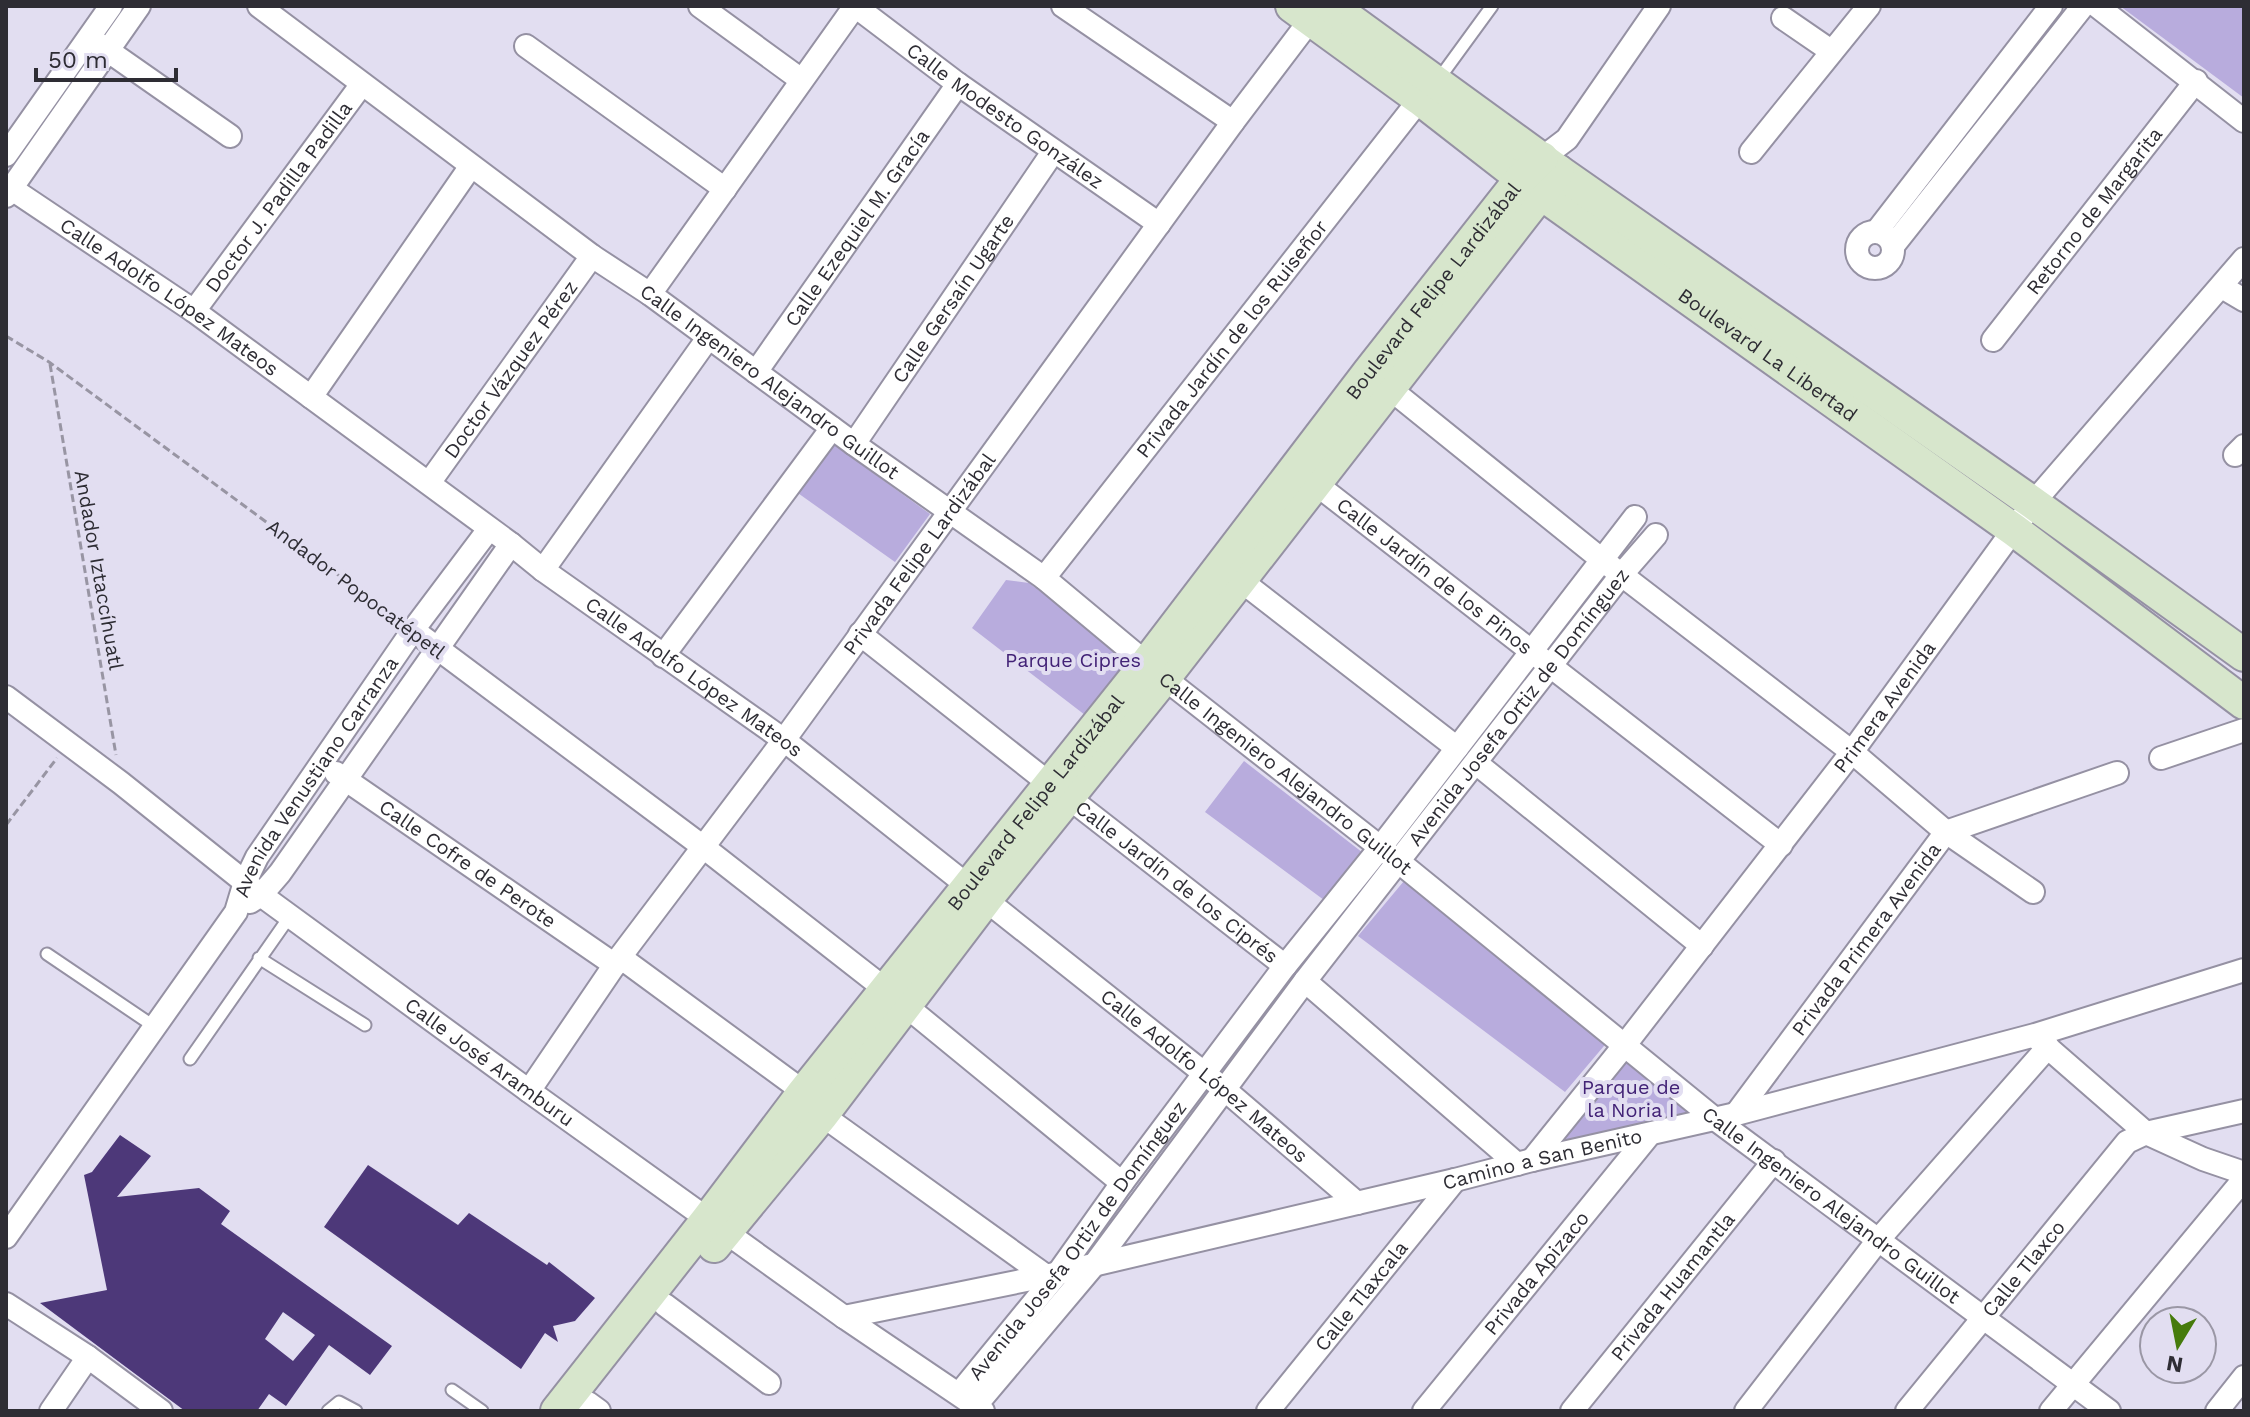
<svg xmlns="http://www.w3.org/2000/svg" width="2250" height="1417" viewBox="0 0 2250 1417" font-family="'Work Sans',sans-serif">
<rect width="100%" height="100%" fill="#e2def1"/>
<path fill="#b8acdd" d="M2120,6H2244V98Z
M829,441L930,514L895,562L795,491Z
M1006,580L1029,583L1130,657L1085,715L972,628Z
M1244,761L1367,856L1328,903L1205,812Z
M1404,881L1609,1040L1565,1092L1358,936Z
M1629,1060L1699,1113L1547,1148Z"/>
<path fill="#4d3879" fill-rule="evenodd" d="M120,1135L151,1156L117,1197L199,1188L230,1211L221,1224L392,1346L370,1375L329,1345L286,1406L269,1394L257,1411H185L40,1303L107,1290L84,1175L92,1172ZM283,1312L315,1335L293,1361L265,1339Z
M368,1165L458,1225L469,1213L547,1265L549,1262L595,1298L575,1321L553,1326L558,1342L545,1333L521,1369L324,1227Z"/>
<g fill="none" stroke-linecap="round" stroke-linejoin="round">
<g stroke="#9591a3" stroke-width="15">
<path id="lane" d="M1438,80L1492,6
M47,954L155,1027
M259,958L365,1025
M190,1059L290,916
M452,1390L482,1411
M328,1411L339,1402L356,1411"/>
</g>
<g stroke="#9591a3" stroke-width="26">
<g id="street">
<path id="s1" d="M259,6L592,256L650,294L854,444L1044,578L1164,678L1399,862L1715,1119L2109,1411"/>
<path d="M700,6L800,79"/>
<path id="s2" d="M855,6L958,84L1159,224"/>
<path d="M1063,6L1233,122"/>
<path d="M2097,6L2244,121"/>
<path d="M1783,18L1831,51"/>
<path d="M97,43L230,136"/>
<path d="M526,46L725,189"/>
<path d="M1751,152L1869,6"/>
<path d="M6,155L111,6"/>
<path d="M1542,158L1567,139L1659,6"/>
<path id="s3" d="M6,185L194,311L511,544L543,570L784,740L1224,1089L1357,1203"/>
<path d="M6,196L139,6"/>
<path d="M1877,231L2051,6"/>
<circle cx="1875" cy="250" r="18"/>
<path d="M1893,246L2083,6"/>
<path d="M2222,287L2244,300"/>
<path d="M650,294L855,6"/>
<path id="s4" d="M194,311L362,84"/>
<path id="s5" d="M1993,340L2196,81"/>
<path id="s6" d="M756,372L958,84"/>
<path d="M1379,380L1601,559L1852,752L1946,832L2033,892"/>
<path d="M311,397L471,166"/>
<path id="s7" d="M854,444L1053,152"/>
<path d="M2235,455L2244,446"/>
<path id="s8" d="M429,483L592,256"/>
<path id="s9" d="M1316,484L1781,845"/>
<path d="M543,570L708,338"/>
<path id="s10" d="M1044,578L1420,99"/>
<path d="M1240,580L1457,748"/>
<path d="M413,630L702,846L885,989"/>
<path d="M860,634L1050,784"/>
<path d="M663,656L832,428"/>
<path id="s11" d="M6,697L121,783L261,895L529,1091L844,1317L983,1411"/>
<path d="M2161,758L2244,730"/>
<path d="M1476,763L1702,946"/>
<path id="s12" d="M336,773L615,965"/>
<path id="s13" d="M1068,797L1285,966"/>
<path d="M250,902L261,895L280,873L511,544"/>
<path d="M620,957L804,1092"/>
<path d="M1305,981L1517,1164"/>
<path d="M906,1006L1122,1183"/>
<path d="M2038,1039L2146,1133L2203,1159L2244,1173"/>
<path id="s14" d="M529,1091L620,957L784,740L1233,122L1311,19"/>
<path id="s15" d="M1736,1114L1946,832L2117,773"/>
<path d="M822,1115L1046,1276"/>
<path id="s16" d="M1532,1160L1624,1046L1852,752L2033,503L2244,259"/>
<path id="s17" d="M6,1237L236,912L245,882L257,857L413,630L489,529"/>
<path d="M6,1304L88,1357L161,1411"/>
<path d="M665,1305L769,1383"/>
<path id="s18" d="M844,1317L1046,1276L1455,1180L1532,1160L1736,1114L2035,1035L2244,970"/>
<path id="s19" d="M959,1394L1058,1273L1122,1183L1285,966L1380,848L1635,517"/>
<path d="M588,1403L599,1411"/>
<path d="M51,1411L88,1357"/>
<path id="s20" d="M971,1411L1094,1265L1305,981L1622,574L1656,535"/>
<path id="s21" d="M1268,1411L1455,1180"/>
<path id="s22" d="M1424,1411L1649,1135"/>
<path id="s23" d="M1572,1411L1774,1161"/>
<path d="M1746,1411L1879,1239L2048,1047"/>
<path id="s24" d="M1907,1411L2127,1142L2146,1133L2244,1111"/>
<path d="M2051,1411L2244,1179"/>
<path d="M2217,1411L2244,1377"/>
</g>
</g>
<g stroke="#9591a3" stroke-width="36">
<g id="secondary">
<path id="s25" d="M1292,6L1420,99L1542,194L2014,530L2244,703"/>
<path d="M1331,6L1558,171L2033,503L2244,655"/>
<path d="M714,1246L822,1115L986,899L1164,678L1558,171"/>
<path id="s26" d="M557,1411L708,1219L804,1092L1147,663L1369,372L1521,179L1542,158"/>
</g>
</g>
<path stroke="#9895a3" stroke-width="3" stroke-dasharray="8 4" stroke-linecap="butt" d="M6,336L49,362L398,619
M50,364L116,755
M6,825L57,758"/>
<use href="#lane" stroke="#fff" stroke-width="11"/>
<use href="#street" stroke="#fff" stroke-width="22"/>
<use href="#secondary" stroke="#d7e6cc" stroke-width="32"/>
</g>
<g text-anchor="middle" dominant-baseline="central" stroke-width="8" stroke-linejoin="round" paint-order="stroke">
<g font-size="20" fill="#2e2d34" stroke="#e2def1">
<text stroke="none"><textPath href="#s2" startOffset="186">Calle Modesto González</textPath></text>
<text stroke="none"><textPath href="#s4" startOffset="142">Doctor J. Padilla Padilla</textPath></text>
<text stroke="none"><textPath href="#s5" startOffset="164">Retorno de Margarita</textPath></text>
<text stroke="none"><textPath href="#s6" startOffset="176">Calle Ezequiel M. Gracía</textPath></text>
<text stroke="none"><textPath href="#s26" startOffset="1422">Boulevard Felipe Lardizábal</textPath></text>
<text stroke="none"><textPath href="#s3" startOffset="198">Calle Adolfo López Mateos</textPath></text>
<text stroke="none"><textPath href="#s7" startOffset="176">Calle Gersaín Ugarte</textPath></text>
<text stroke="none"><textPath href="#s10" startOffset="304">Privada Jardín de los Ruiseñor</textPath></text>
<text stroke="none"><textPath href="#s25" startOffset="590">Boulevard La Libertad</textPath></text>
<text stroke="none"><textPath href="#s8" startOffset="140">Doctor Vázquez Pérez</textPath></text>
<text stroke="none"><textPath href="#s1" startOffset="634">Calle Ingeniero Alejandro Guillot</textPath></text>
<text stroke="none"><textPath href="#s14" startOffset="664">Privada Felipe Lardizábal</textPath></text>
<text transform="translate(99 570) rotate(80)">Andador Iztaccíhuatl</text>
<text stroke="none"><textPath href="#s9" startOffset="150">Calle Jardín de los Pinos</textPath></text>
<text transform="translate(356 589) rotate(37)">Andador Popocatépetl</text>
<text stroke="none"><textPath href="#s3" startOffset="846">Calle Adolfo López Mateos</textPath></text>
<text stroke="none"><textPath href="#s20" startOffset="892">Avenida Josefa Ortiz de Domínguez</textPath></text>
<text stroke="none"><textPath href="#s16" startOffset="574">Primera Avenida</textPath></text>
<text stroke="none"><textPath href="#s1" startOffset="1282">Calle Ingeniero Alejandro Guillot</textPath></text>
<text stroke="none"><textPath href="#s17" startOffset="556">Avenida Venustiano Carranza</textPath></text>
<text stroke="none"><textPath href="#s26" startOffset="774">Boulevard Felipe Lardizábal</textPath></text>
<text stroke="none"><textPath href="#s12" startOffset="160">Calle Cofre de Perote</textPath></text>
<text stroke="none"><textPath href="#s13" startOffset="138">Calle Jardín de los Ciprés</textPath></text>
<text stroke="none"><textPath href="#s15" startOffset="218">Privada Primera Avenida</textPath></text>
<text stroke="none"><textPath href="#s11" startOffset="606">Calle José Aramburu</textPath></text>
<text stroke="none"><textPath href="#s3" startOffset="1494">Calle Adolfo López Mateos</textPath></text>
<text stroke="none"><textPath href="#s18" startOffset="716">Camino a San Benito</textPath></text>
<text stroke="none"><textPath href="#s1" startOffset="1978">Calle Ingeniero Alejandro Guillot</textPath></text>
<text stroke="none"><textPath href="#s19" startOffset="194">Avenida Josefa Ortiz de Domínguez</textPath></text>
<text stroke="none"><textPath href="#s24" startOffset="184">Calle Tlaxco</textPath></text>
<text stroke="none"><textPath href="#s22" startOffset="178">Privada Apizaco</textPath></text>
<text stroke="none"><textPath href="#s23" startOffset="160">Privada Huamantla</textPath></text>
<text stroke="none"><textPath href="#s21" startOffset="148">Calle Tlaxcala</textPath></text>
</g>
<g font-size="20" fill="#422276" stroke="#e2def1">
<text x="1073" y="660">Parque Cipres</text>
<text x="1631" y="1087">Parque de<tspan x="1631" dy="23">la Noria I</tspan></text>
</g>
</g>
<rect width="2250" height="1417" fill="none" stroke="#2e2d34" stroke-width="16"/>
<g transform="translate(2178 1345) rotate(190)"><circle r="38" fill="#e2def1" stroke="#9a97a5" stroke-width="2"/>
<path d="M0-6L14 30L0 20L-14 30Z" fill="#467b0c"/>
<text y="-12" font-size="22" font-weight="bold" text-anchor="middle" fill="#2e2d34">N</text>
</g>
<path d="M36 68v12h140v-12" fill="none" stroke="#2e2d34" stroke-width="4"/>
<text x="48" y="68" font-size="24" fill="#2e2d34" stroke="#e2def1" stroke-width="6" paint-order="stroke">50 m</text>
</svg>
